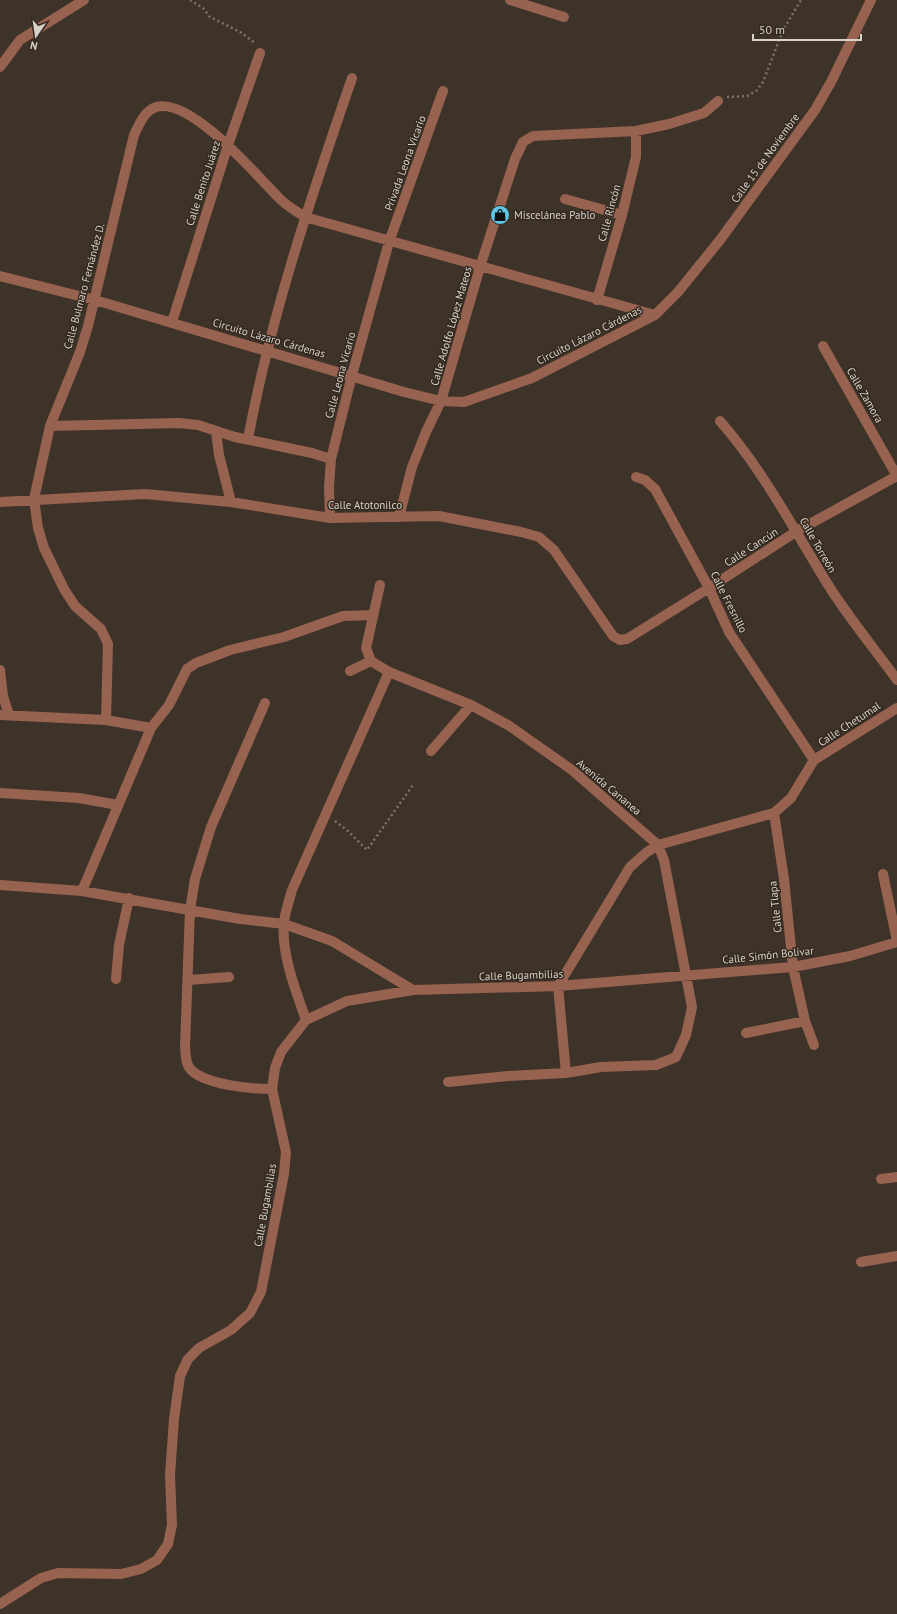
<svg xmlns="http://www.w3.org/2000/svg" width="897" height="1614" viewBox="0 0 897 1614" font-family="'PT Sans',sans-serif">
<rect width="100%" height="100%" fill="#3e3328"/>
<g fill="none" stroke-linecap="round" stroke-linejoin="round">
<path stroke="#7d746a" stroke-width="2.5" stroke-dasharray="2 3" stroke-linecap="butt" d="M190,0L203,8L210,17L240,32L255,43
M727,97L747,96L756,91L763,82L783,30L801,0
M335,821L348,831L367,850L413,785"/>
<path stroke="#986251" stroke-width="10" d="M510,0L564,17
M0,67L20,40L84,0
M565,199L622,215
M0,276L95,300L404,392L441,401L464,402L532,378L655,315L678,292L720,240L815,110L831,82L871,0
M597,300L622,215L636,157V131
M172,322L228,145L260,53
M823,346L897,476
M720,421C763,470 793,528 827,583C847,616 875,649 897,680
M50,426L179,423L198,425L235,437L312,453L331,459
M216,432L219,455L231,502
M248,439C271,315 311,197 352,78
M636,477L645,480L655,489L709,588L729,632L814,760
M0,502L145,494L231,502L330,518L439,516L521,532L539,537L554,550L613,636L620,640L627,639L709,588L797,531L897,476
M399,517L412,467L426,432L441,401L480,267L515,159L523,142L533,136L636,131L669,124L704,113L718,101
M330,518L329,487L331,459L352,375L389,242L443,91
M380,585L366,648L371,661L389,672L471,705L508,725L572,770L658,845L664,860L692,1007L686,1035L676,1057L656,1065L601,1067L566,1073L508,1076L448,1082
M0,670L3,696L9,715
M350,671L371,661
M265,703L211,827L195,879L190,910L185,1047C186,1055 185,1064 191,1070C207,1085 251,1089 272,1089
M0,715L106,720L151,728
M106,720L108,644L101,629L75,606L64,589L44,548L38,528L34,499L50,426L80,352L88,326L134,135C139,125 144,111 156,107C191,97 257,176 280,199C287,206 296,211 305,217L655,315
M431,751L471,705
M0,793L79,798L118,805
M774,813L784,879L793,967L805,1021L814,1045
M883,874L897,941
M0,885L82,891L240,919L284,924L332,941L413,990
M82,891L151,728L169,705L187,669L196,663L230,650L284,637L343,616L373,615
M116,979L119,945L129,898
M189,980L229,977
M306,1020C296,991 281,954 284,923C285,912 289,901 292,890L389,672
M746,1033L805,1021
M566,1073L558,986L630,867L647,852L658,845L774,813L791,798L814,760L897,708
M881,1179L897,1177
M861,1262L897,1256
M0,1604L41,1578L58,1573L121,1574L141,1569L157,1560L168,1544L172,1525L170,1475L174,1419L180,1376L188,1359L199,1348L231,1330L250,1313L261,1292L284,1174L286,1152L272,1089L275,1068L281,1052L306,1020L347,1001L413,990L558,986L793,967L850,956L897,942"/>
</g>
<defs>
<g id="shop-disc" transform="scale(1)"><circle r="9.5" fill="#5cc7e8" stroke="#33291e"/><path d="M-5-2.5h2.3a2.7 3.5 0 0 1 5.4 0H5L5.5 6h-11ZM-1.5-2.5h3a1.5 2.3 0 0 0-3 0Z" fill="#111"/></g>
</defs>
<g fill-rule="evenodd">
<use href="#shop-disc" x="500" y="215"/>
</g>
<g text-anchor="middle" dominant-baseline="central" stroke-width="3" stroke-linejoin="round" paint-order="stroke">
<g font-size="11" fill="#d8d2cb" stroke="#33291e">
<text transform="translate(765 158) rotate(-54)">Calle 15 de Noviembre</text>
<text transform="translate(405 163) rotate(-70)">Privada Leona Vicario</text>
<text transform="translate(203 183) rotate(-72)">Calle Benito Juárez</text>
<text transform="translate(609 213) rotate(-75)">Calle Rincón</text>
<text transform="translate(84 286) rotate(-75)">Calle Bulmaro Fernández D.</text>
<text transform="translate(451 326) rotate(-74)">Calle Adolfo López Mateos</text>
<text transform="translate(589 335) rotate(-27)">Circuito Lázaro Cárdenas</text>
<text transform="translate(269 338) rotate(16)">Circuito Lázaro Cárdenas</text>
<text transform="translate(340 375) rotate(-75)">Calle Leona Vicario</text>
<text transform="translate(865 395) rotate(60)">Calle Zamora</text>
<text x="365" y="505">Calle Atotonilco</text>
<text transform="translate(818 545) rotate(60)">Calle Torreón</text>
<text transform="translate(751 547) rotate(-33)">Calle Cancún</text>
<text transform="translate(729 602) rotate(63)">Calle Fresnillo</text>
<text transform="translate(849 724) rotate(-33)">Calle Chetumal</text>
<text transform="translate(609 787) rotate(40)">Avenida Cananea</text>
<text transform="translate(775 907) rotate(-96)">Calle Tlapa</text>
<text transform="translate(768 955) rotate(-6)">Calle Simón Bolívar</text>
<text transform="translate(521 975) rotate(-2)">Calle Bugambilias</text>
<text transform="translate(265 1205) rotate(-80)">Calle Bugambilias</text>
</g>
<g font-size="11" fill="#d8d2cb" stroke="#33291e" text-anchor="start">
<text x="514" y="215">Miscelánea Pablo</text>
</g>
</g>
<g transform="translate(36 36) rotate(193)" stroke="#33291e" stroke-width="3" paint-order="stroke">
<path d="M0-3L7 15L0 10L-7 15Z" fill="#d8d2cb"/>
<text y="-6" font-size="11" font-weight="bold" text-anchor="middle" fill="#d8d2cb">N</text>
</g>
<path d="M753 34v6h108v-6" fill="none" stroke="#d8d2cb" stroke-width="2"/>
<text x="759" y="34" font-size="12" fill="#d8d2cb" stroke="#33291e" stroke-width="3" paint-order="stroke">50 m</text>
</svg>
